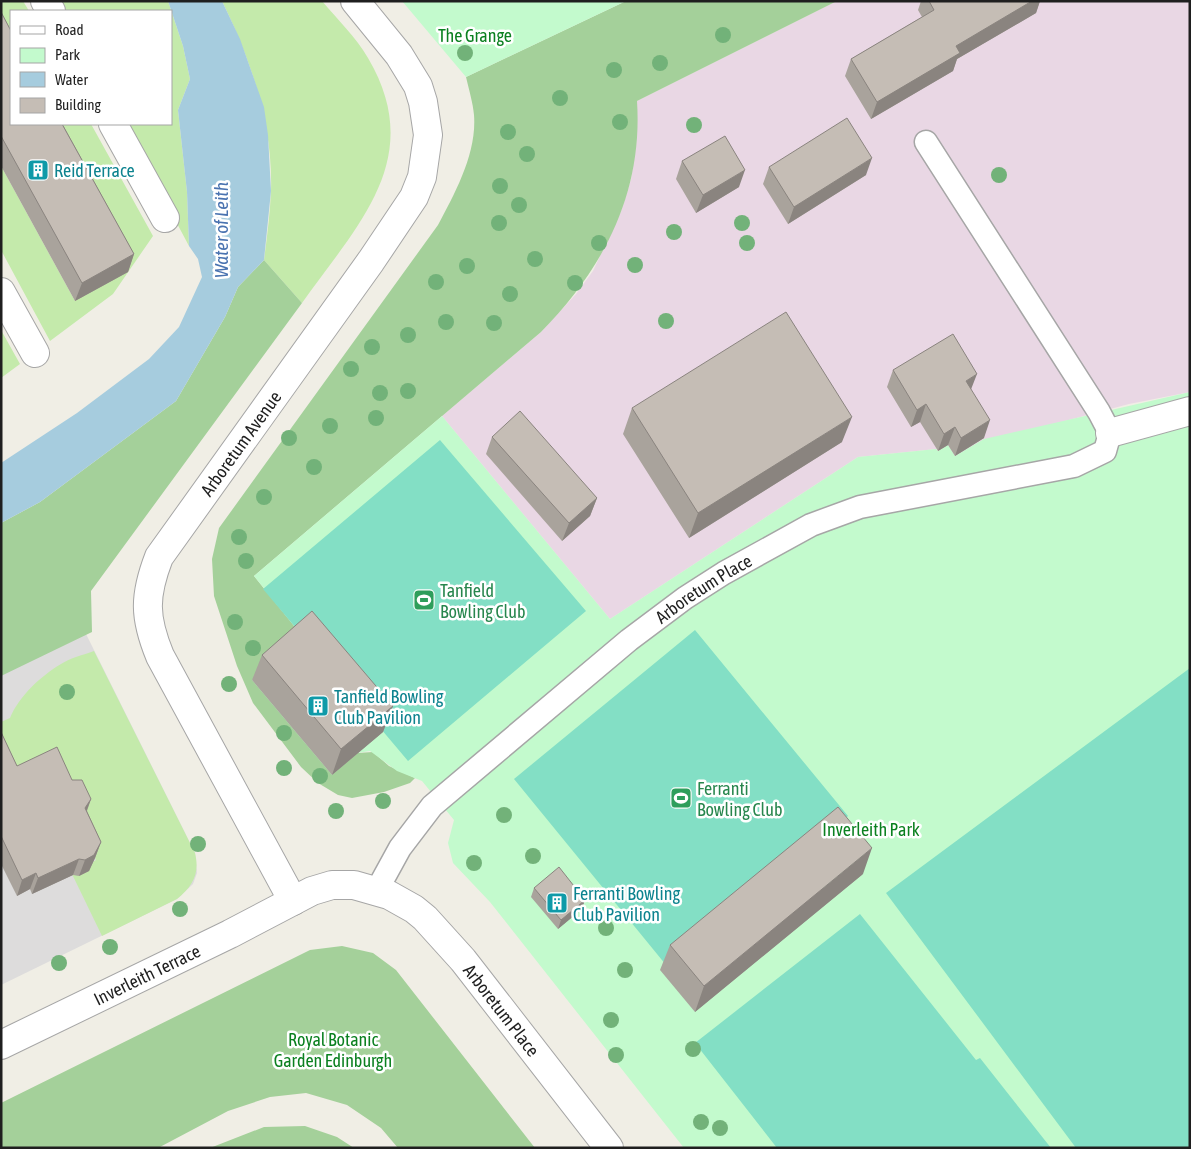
<svg xmlns="http://www.w3.org/2000/svg" width="1191" height="1149" viewBox="0 0 1191 1149" font-family="'Asap Condensed',sans-serif">
<rect width="100%" height="100%" fill="#f0eee5"/>
<path fill="#dddcdc" d="M86,634L195,853L197,873L193,884L177,899L1,985V675Z"/>
<path fill="#e9d7e4" d="M837,1H1190V392L1129,404L978,444L955,456L936,449L858,457L610,619L442,416L541,332L576,294L593,271L622,209L631,179L636,146L637,101Z"/>
<path fill="#c4eaab" d="M1,1H23L29,11H11V60L1,42Z
M57,1H168L183,46L190,79L178,110L187,192L189,246L124,124H171V11H63Z
M222,1H322C337,19 356,37 368,58C427,158 358,224 302,303L264,260C267,237 270,214 271,191C273,123 251,61 222,1Z
M46,124H91L153,236L113,294L50,341L1,250V166L75,301Z
M1,330L20,364L1,378Z
M94,651L195,853C200,873 193,886 177,899L102,936L72,874L96,860L79,824L1,771V722L10,718C19,696 41,676 61,664C70,658 83,655 94,651Z"/>
<path fill="#a4d09a" d="M626,1H837L637,101C643,193 604,268 541,332L254,576L303,637L357,753L373,752L389,766L415,778L410,783L384,792L352,798L338,795L318,783L301,767L253,703L237,666L214,596L212,559L219,528L438,225C455,193 477,153 474,115C473,103 469,90 466,77Z
M264,260L302,303L91,591L92,632L1,676V523L40,502L176,401L225,317L238,287Z
M342,946L373,953L396,970L535,1148H398L381,1128L347,1105L306,1093L270,1097L228,1111L158,1148H1V1103L310,950Z
M305,1126L337,1137L354,1148H210L264,1127Z"/>
<path fill="#c3facd" d="M402,1H626L466,77Z
M1190,392V1148H684L490,902L453,863L448,843L454,820L422,781L397,771L370,751L357,753L332,775L252,680L303,637L254,576L442,416L610,619L858,457L936,449L938,451L948,445L955,456L984,439Z"/>
<path fill="#83dfc5" d="M440,440L586,611L408,761L263,589Z
M695,630L848,816L666,965L514,779Z
M1190,668V1148H1076L886,893Z
M860,914L976,1060L980,1058L1051,1148H777L695,1043Z"/>
<path fill="#a6ccde" d="M168,1H222L240,39L264,107L268,135L271,191L264,260L238,287L225,317L176,401L40,502L1,523V463L77,413L149,359L179,327L202,277L198,259L189,246L187,192L178,110L190,79L183,46Z"/>
<g fill="none" stroke-linecap="round" stroke-linejoin="round">
<g stroke="#a6a6a6" stroke-width="25">
<g id="lane">
<path id="s1" d="M377,890L400,848L432,806L629,640L685,598L724,573L811,525L860,507L1074,466L1105,451L1110,433L1099,412L926,142"/>
</g>
</g>
<g stroke="#a6a6a6" stroke-width="30">
<g id="street">
<path d="M45,1L51,11"/>
<path d="M113,124L165,218"/>
<path d="M1,292L35,353"/>
<path d="M1110,433L1190,411"/>
<path id="s2" d="M293,901L160,656C144,617 144,596 159,557L371,261L414,197L422,177L428,135L423,102L418,86L399,55L355,1"/>
<path id="s3" d="M1,1045L230,934L312,891L332,885H354L389,895L414,909L425,918L463,960L609,1148"/>
</g>
</g>
<use href="#lane" stroke="#fff" stroke-width="22"/>
<use href="#street" stroke="#fff" stroke-width="28"/>
</g>
<g fill="#72b279">
<circle cx="723" cy="35" r="8"/>
<circle cx="465" cy="53" r="8"/>
<circle cx="660" cy="63" r="8"/>
<circle cx="614" cy="70" r="8"/>
<circle cx="560" cy="98" r="8"/>
<circle cx="620" cy="122" r="8"/>
<circle cx="694" cy="125" r="8"/>
<circle cx="508" cy="132" r="8"/>
<circle cx="527" cy="154" r="8"/>
<circle cx="999" cy="175" r="8"/>
<circle cx="500" cy="186" r="8"/>
<circle cx="519" cy="205" r="8"/>
<circle cx="499" cy="223" r="8"/>
<circle cx="742" cy="223" r="8"/>
<circle cx="674" cy="232" r="8"/>
<circle cx="599" cy="243" r="8"/>
<circle cx="747" cy="243" r="8"/>
<circle cx="535" cy="259" r="8"/>
<circle cx="635" cy="265" r="8"/>
<circle cx="467" cy="266" r="8"/>
<circle cx="436" cy="282" r="8"/>
<circle cx="575" cy="283" r="8"/>
<circle cx="510" cy="294" r="8"/>
<circle cx="666" cy="321" r="8"/>
<circle cx="446" cy="322" r="8"/>
<circle cx="494" cy="323" r="8"/>
<circle cx="408" cy="335" r="8"/>
<circle cx="372" cy="347" r="8"/>
<circle cx="351" cy="369" r="8"/>
<circle cx="408" cy="391" r="8"/>
<circle cx="380" cy="393" r="8"/>
<circle cx="376" cy="418" r="8"/>
<circle cx="330" cy="426" r="8"/>
<circle cx="289" cy="438" r="8"/>
<circle cx="314" cy="467" r="8"/>
<circle cx="264" cy="497" r="8"/>
<circle cx="239" cy="537" r="8"/>
<circle cx="246" cy="561" r="8"/>
<circle cx="235" cy="622" r="8"/>
<circle cx="253" cy="648" r="8"/>
<circle cx="229" cy="684" r="8"/>
<circle cx="67" cy="692" r="8"/>
<circle cx="284" cy="733" r="8"/>
<circle cx="284" cy="768" r="8"/>
<circle cx="320" cy="776" r="8"/>
<circle cx="383" cy="801" r="8"/>
<circle cx="336" cy="811" r="8"/>
<circle cx="504" cy="815" r="8"/>
<circle cx="198" cy="844" r="8"/>
<circle cx="533" cy="856" r="8"/>
<circle cx="474" cy="863" r="8"/>
<circle cx="180" cy="909" r="8"/>
<circle cx="606" cy="928" r="8"/>
<circle cx="110" cy="947" r="8"/>
<circle cx="59" cy="963" r="8"/>
<circle cx="625" cy="970" r="8"/>
<circle cx="611" cy="1020" r="8"/>
<circle cx="693" cy="1049" r="8"/>
<circle cx="616" cy="1055" r="8"/>
<circle cx="701" cy="1122" r="8"/>
<circle cx="720" cy="1128" r="8"/>
</g>
<path fill="#a9a39c" d="M921,1H1040L1036,13L957,59L953,71L871,119L845,76L851,59L922,17L918,10Z
M1,12L134,254L128,272L75,301L1,166Z
M682,161L739,187L696,213L676,179Z
M769,167L866,175L788,224L763,184Z
M893,370L971,389L984,438L955,456L948,445L938,451L920,422L911,427L887,387Z
M632,408L842,442L689,538L623,434Z
M492,437L597,498L590,516L562,541L486,454Z
M262,655L393,706L383,732L332,775L252,680Z
M1,732L17,766L72,780L91,799L87,811L101,842L95,858L89,871L79,876L73,875L32,894L30,889L17,896L1,864Z
M863,874L695,1012L660,970L670,945Z
M534,888L582,909L558,929L531,897Z"/>
<path fill="#8a847f" d="M1032,1H1040L1036,13L957,59L953,71L871,119L877,102L956,46Z
M872,158L866,175L788,224L794,207Z
M745,170L739,187L696,213L703,195Z
M134,254L128,272L75,301L82,283Z
M977,374L970,392L966,381Z
M926,404L920,422L911,427L917,410Z
M852,417L842,442L689,538L698,513Z
M990,420L984,438L955,456L961,438Z
M955,427L948,445L938,451L944,434Z
M597,498L590,516L562,541L569,523Z
M393,706L383,732L332,775L341,749Z
M91,799L85,815V808Z
M101,842L95,858L89,871L79,876L85,860Z
M872,848L863,874L695,1012L704,986Z
M79,859L73,875L32,894L38,878Z
M36,873L30,889L17,896L22,880Z
M585,900L582,909L558,929L561,920Z"/>
<path fill="#c5bdb5" stroke="#8a847f" d="M929,1H1032L956,46L960,53L877,102L851,59L934,10Z
M1,12L11,31V124H62L134,254L82,283L1,136Z
M847,118L872,158L794,207L769,167Z
M725,136L745,170L703,195L682,161Z
M786,312L852,417L698,513L632,408Z
M953,334L977,374L966,381L990,420L961,438L955,427L944,434L926,404L917,410L893,370Z
M520,411L597,498L569,523L492,437Z
M312,611L393,706L341,749L262,655Z
M1,732L17,766L57,747L72,780H82L91,799L85,808L101,842L94,855L85,860L79,859L38,878L36,873L22,880L1,836Z
M838,807L872,848L704,986L670,945Z
M559,867L585,900L561,920L534,888Z"/>
<defs>
<g id="building-square" transform="scale(1.125)"><rect x="-9" y="-9" width="18" height="18" rx="4" fill="#0f9aa8" stroke="#fff"/><path d="M-4-6H4V6H1V3H-1V6H-4ZM-2.5-4.3h1.7v1.8h-1.7ZM.8-4.3h1.7v1.8H.8ZM-2.5-1h1.7V.8h-1.7ZM.8-1h1.7V.8H.8Z" fill="#fff"/></g>
<g id="stadium-square" transform="scale(1.125)"><rect x="-9" y="-9" width="18" height="18" rx="4" fill="#2e9e5b" stroke="#fff"/><path d="M0-5a6.5 5 0 1 0 0 10a6.5 5 0 1 0 0-10ZM-3.5-1.8h7v3.6h-7Z" fill="#fff"/></g>
</defs>
<g fill-rule="evenodd">
<use href="#building-square" x="38" y="170"/>
<use href="#stadium-square" x="424" y="600"/>
<use href="#building-square" x="318" y="706"/>
<use href="#stadium-square" x="681" y="798"/>
<use href="#building-square" x="557" y="903"/>
</g>
<g text-anchor="middle" dominant-baseline="central" stroke-width="5" stroke-linejoin="round" paint-order="stroke">
<g font-size="18" fill="#0b8020" stroke="#fff">
<text x="475" y="35">The Grange</text>
<text x="871" y="829">Inverleith Park</text>
<text x="333" y="1039">Royal Botanic<tspan x="333" dy="21">Garden Edinburgh</tspan></text>
</g>
<g font-size="18" fill="#0d838f" stroke="#fff" text-anchor="start">
<text x="54" y="170">Reid Terrace</text>
<text x="334" y="696">Tanfield Bowling<tspan x="334" dy="21">Club Pavilion</tspan></text>
<text x="573" y="893">Ferranti Bowling<tspan x="573" dy="21">Club Pavilion</tspan></text>
</g>
<g font-size="18" fill="#1f1f1f" stroke="#fff">
<text stroke="none"><textPath href="#s2" startOffset="521">Arboretum Avenue</textPath></text>
<text stroke="none"><textPath href="#s1" startOffset="449">Arboretum Place</textPath></text>
<text stroke="none"><textPath href="#s3" startOffset="162">Inverleith Terrace</textPath></text>
<text stroke="none"><textPath href="#s3" startOffset="589">Arboretum Place</textPath></text>
</g>
<g font-size="18" fill="#27864d" stroke="#fff" text-anchor="start">
<text x="440" y="590">Tanfield<tspan x="440" dy="21">Bowling Club</tspan></text>
<text x="697" y="788">Ferranti<tspan x="697" dy="21">Bowling Club</tspan></text>
</g>
<g font-size="19" font-style="italic" fill="#4a73b0" stroke="#fff">
<text transform="translate(221 230) rotate(-90)">Water of Leith</text>
</g>
</g>
<rect width="1191" height="1149" fill="none" stroke="#1f1f1f" stroke-width="5"/>
<rect x="10" y="10" width="162" height="115" fill="#ffffff" stroke="#a5a5a5"/>
<rect x="20" y="26" width="25" height="8" fill="#ffffff" stroke="#a5a5a5"/>
<text x="55" y="35" font-size="15" fill="#1f1f1f">Road</text>
<rect x="20" y="48" width="25" height="15" fill="#c3facd" stroke="#a5a5a5"/>
<text x="55" y="60" font-size="15" fill="#1f1f1f">Park</text>
<rect x="20" y="72" width="25" height="15" fill="#a6ccde" stroke="#a5a5a5"/>
<text x="55" y="85" font-size="15" fill="#1f1f1f">Water</text>
<rect x="20" y="98" width="25" height="15" fill="#c5bdb5" stroke="#a5a5a5"/>
<text x="55" y="110" font-size="15" fill="#1f1f1f">Building</text>
</svg>
